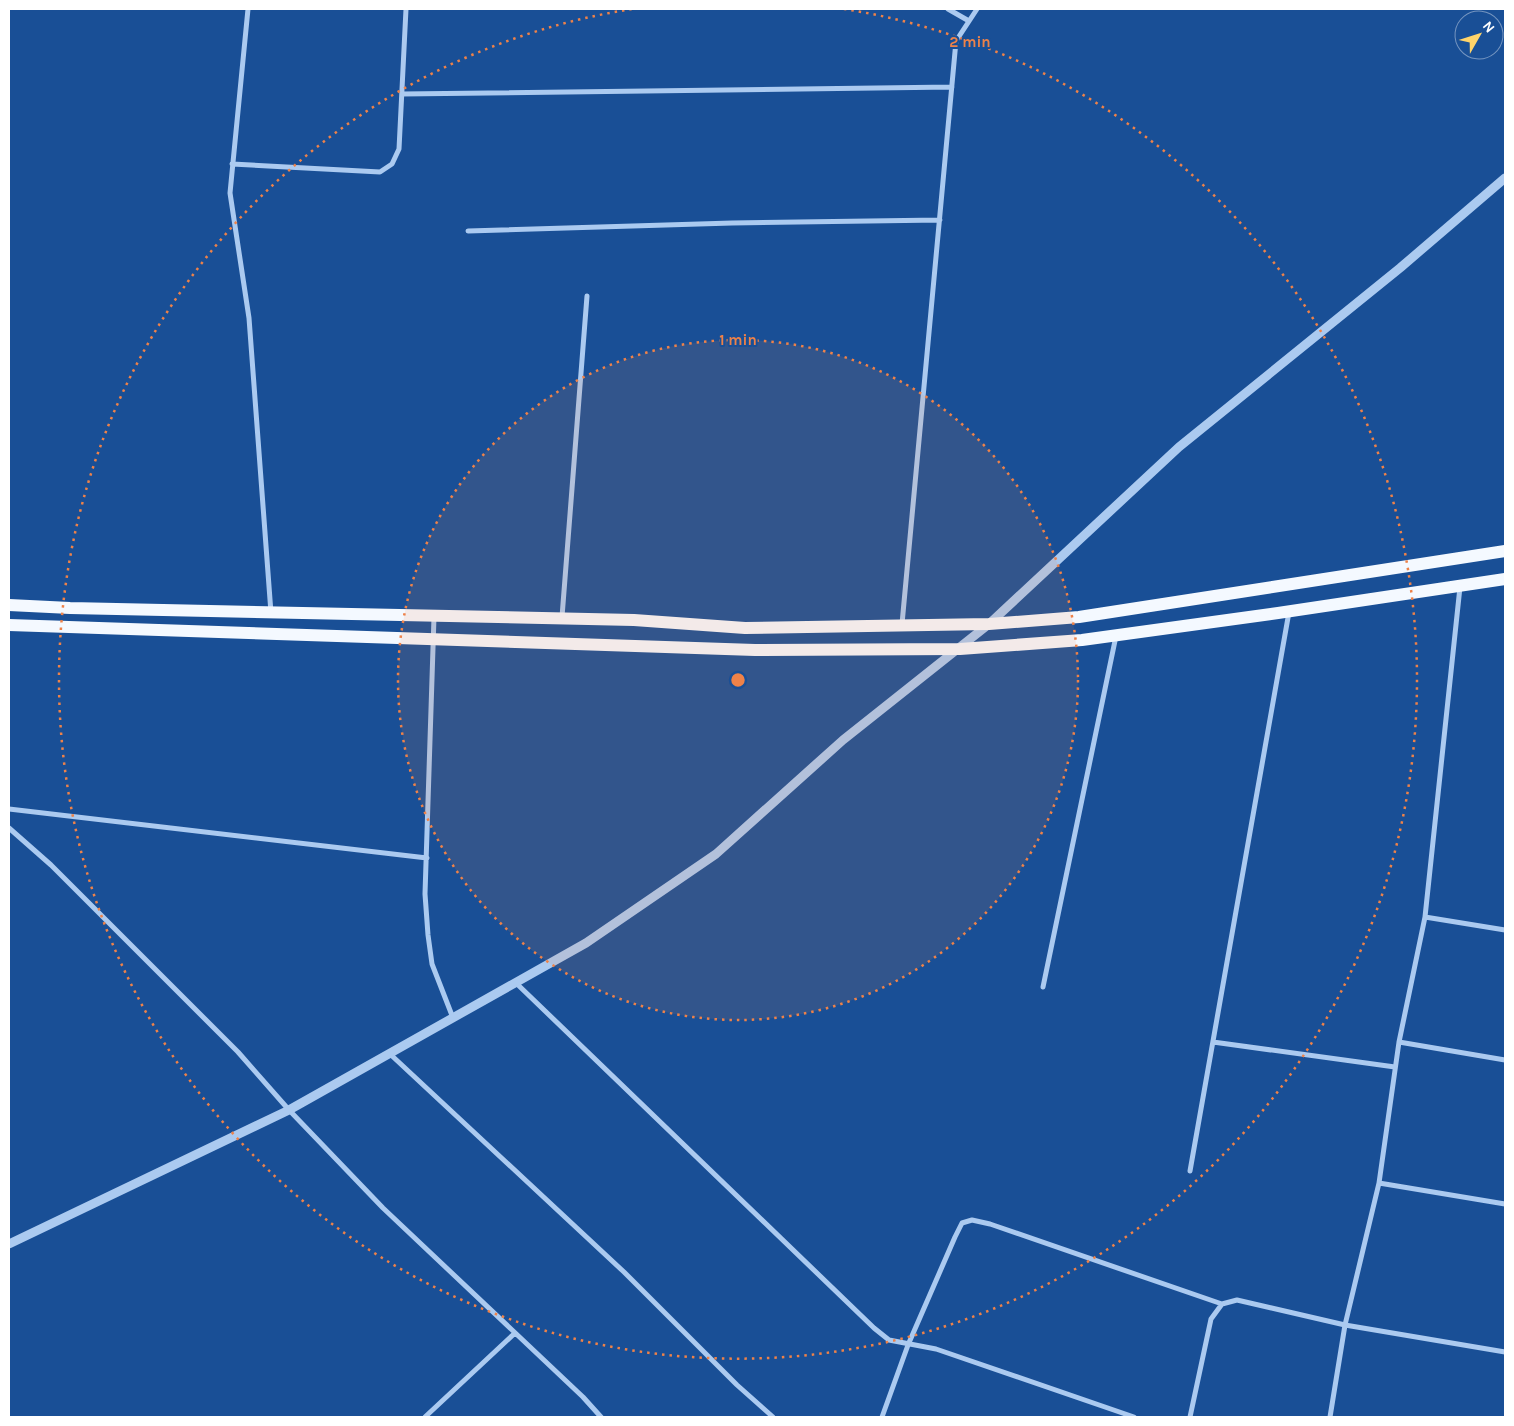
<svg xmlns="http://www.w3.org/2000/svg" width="1514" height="1426" viewBox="0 0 1514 1426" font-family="Karla,sans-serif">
<rect width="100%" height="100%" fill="#194f96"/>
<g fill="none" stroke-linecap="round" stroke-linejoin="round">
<path stroke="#abcaf0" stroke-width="5" d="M248,9L230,193L249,318L271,613
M948,9L969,21
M402,94L952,87
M232,164L380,172L392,164L399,149L406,9
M468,231L732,223L940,220
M434,617L425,894L428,935L432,964L453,1018
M562,617L587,296
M902,624L956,41L977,9
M9,809L427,858
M9,828L51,865L238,1052L289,1110L383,1208L583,1397L601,1417
M1425,917L1505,930
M516,983L874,1328L889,1340L936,1349L1134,1417
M1043,987L1116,636
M1213,1042L1395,1067
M1399,1042L1505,1060
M390,1054L624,1272L737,1385L773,1417
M1190,1171L1289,612
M1379,1183L1505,1204
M425,1417L515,1333
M882,1417L908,1345L955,1237L962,1223L972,1220L990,1224L1222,1304
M1190,1417L1211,1319L1222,1304L1237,1300L1345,1325L1505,1352
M1330,1417L1345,1325L1379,1183L1399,1042L1425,917L1460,587"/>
<path stroke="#abcaf0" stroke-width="9" d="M9,1244L289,1110L586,943L716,854L843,740L989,624L1179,447L1400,268L1505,178"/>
<path stroke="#f4f9ff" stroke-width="12" d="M9,605L70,608L634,620L745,628L989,624L1079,617L1505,551
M9,625L755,650L960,649L1082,640L1278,613L1505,579"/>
</g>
<circle cx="738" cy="680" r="340" fill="#ee8249" fill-opacity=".12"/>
<g fill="none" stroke="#ee8249" stroke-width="2.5" stroke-dasharray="2.5 5">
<circle cx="738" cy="680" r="340"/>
<path d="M844 9A679 679 0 1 1 632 9"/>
</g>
<circle cx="738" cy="680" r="8" fill="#ee8249" stroke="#194f96" stroke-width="2.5"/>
<g font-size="15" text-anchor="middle" font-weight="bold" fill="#ee8249" stroke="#194f96" stroke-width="4" stroke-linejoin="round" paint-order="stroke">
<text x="970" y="47">2 min</text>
<text x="738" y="345">1 min</text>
</g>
<rect width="1514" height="1426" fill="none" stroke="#ffffff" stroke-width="20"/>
<g transform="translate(1479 35) rotate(51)"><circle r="24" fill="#194f96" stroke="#7595c0"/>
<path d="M0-4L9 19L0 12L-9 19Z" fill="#ffd46a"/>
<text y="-8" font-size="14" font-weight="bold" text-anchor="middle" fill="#ffffff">N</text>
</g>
</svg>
